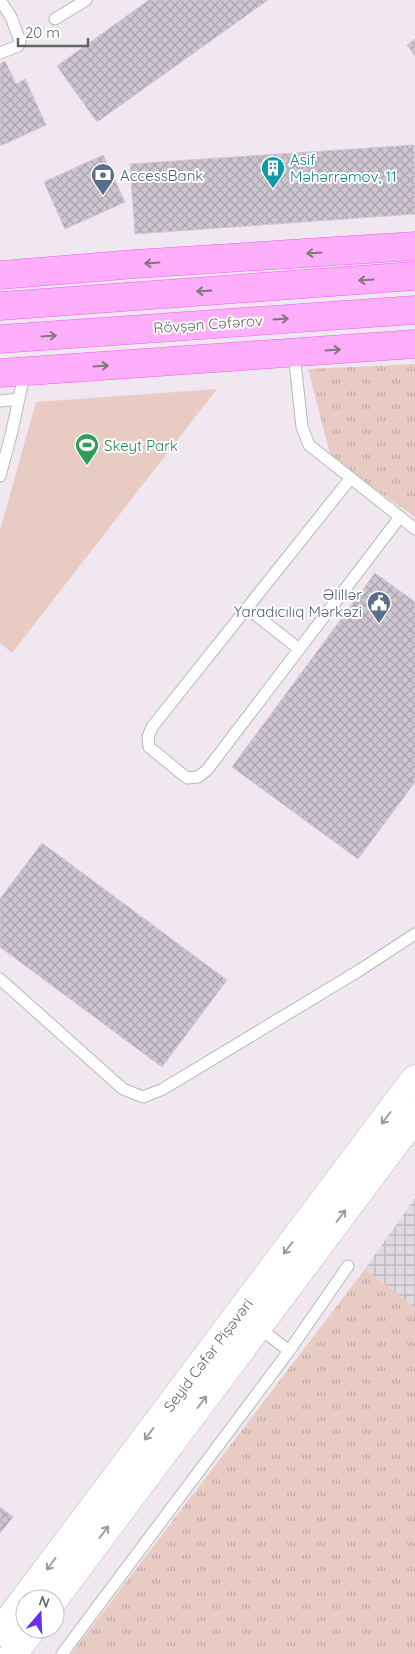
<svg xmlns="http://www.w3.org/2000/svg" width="415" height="1654" viewBox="0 0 415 1654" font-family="Quicksand,sans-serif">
<defs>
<pattern id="industrial-grid" width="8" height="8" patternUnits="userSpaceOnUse" patternTransform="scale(1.25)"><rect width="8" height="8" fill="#dfd9e0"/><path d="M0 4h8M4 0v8" fill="none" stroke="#b8b4b9"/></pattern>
<pattern id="grass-tufts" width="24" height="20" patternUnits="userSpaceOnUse" patternTransform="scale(1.25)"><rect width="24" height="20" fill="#e8ccc4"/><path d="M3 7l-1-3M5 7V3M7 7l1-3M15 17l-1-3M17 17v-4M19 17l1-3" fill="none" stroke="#bfa9a2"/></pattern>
<pattern id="building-cross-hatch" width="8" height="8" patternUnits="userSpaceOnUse" patternTransform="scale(1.25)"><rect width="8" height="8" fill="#cdc5cf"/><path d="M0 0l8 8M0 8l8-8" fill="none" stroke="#aaa4ab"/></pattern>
</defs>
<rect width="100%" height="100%" fill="#f1e7f1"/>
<path fill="url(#industrial-grid)" d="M415,1198V1308L365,1269Z"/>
<path fill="url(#grass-tufts)" d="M415,364V517L331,458L308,369Z
M365,1269L415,1308V1654H71Z"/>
<path fill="#e8ccc4" d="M217,389L12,653L0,643V530L36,402Z"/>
<path fill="url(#building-cross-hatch)" stroke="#d4c5d6" d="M149,0H268L97,122L57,66Z
M415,39V56L407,45Z
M5,61L16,84L25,79L46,125L0,146V64Z
M414,145L415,214L135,234L130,164Z
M103,155L125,202L65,229L44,182Z
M375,573L415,602V782L358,859L232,767Z
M42,843L227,980L162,1067L0,947V899Z
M0,1507L13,1517L0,1533Z"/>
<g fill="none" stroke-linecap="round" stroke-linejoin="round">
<g stroke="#b5bcb4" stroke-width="13">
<path id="lane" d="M55,19L86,0
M0,53L18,46L20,41L11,17L0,0
M294,353L302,427L309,445L400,517L207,770L198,777L187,778L149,747L148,737L152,727L350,479
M0,401L19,399
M0,476L11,435L25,371
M400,517L415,529
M247,608L299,649
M0,979L123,1089L143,1097L163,1089L360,970L415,934
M258,1327L289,1351
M62,1654L289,1351L348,1266"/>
</g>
<g stroke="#b7bfb5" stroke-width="29">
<path id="secondary" d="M54,1599L415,1117
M0,1632L415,1079
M13,1654L32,1629"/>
</g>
<g stroke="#eb5cf5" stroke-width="29">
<path id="primary" d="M0,275L135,264L415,246
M0,306L415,276
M0,339L415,310
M0,373L415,344"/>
</g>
<use href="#lane" stroke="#fff" stroke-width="11"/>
<use href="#secondary" stroke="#fff" stroke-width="28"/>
<use href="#primary" stroke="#ffaefb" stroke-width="28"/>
</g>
<defs><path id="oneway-shaft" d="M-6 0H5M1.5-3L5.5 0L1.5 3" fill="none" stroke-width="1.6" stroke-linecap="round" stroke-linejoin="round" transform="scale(1.25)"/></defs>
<g stroke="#80767d">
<use href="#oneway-shaft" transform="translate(314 253) rotate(176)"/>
<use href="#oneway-shaft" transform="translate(152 263) rotate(176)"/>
<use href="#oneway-shaft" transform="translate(366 280) rotate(176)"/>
<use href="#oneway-shaft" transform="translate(204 291) rotate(176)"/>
<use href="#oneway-shaft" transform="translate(281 319) rotate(-4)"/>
<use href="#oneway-shaft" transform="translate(49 336) rotate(-4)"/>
<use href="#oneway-shaft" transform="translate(333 350) rotate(-4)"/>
<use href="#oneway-shaft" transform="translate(101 366) rotate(-4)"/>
</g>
<g stroke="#989d96">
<use href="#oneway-shaft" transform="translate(386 1118) rotate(127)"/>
<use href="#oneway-shaft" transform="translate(341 1216) rotate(-53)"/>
<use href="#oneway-shaft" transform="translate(288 1248) rotate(127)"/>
<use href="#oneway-shaft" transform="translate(202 1402) rotate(-53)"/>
<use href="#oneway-shaft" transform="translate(149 1434) rotate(127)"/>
<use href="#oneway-shaft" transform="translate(104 1532) rotate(-53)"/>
<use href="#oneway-shaft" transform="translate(51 1564) rotate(127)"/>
</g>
<defs>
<g id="building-pin" transform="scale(1.25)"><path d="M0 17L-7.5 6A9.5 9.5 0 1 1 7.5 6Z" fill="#0f9aa8" stroke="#fff"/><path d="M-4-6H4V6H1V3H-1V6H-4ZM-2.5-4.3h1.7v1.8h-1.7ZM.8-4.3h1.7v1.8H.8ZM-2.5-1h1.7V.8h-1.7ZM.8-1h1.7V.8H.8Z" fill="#fff"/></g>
<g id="bank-pin" transform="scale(1.25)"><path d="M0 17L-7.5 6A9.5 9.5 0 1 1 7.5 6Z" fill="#5c6f8a" stroke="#fff"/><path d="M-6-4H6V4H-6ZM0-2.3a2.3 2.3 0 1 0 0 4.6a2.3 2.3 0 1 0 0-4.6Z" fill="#fff"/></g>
<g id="stadium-pin" transform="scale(1.25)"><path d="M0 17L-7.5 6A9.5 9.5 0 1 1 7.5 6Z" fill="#2e9e5b" stroke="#fff"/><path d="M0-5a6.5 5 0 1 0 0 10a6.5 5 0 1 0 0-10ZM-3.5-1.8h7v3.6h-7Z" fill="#fff"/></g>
<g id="civic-pin" transform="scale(1.25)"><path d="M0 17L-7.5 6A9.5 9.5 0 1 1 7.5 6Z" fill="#5c6f8a" stroke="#fff"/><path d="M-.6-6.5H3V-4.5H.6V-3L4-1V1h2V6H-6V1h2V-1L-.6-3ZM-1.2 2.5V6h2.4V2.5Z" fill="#fff"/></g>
</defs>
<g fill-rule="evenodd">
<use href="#building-pin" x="273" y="168"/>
<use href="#bank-pin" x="103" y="175"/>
<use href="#stadium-pin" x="87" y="445"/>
<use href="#civic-pin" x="379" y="603"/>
</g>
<g text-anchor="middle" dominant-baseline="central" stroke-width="4" stroke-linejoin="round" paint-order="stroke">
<g font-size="15" fill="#0d838f" stroke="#fff" text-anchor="start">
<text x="290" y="159">Asif<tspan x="290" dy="17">Məhərrəmov, 11</tspan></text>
</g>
<g font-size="15" fill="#4e5e75" stroke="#fff" text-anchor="start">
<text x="120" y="175">AccessBank</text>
<text x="362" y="594" text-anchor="end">Əlillər<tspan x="362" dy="17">Yaradıcılıq Mərkəzi</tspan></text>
</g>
<g font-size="15" fill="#60685e" stroke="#fff">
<text transform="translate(208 324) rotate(-4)">Rövşən Cəfərov</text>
<text transform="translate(208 1355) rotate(-53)">Seyid Cəfər Pişəvəri</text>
</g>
<g font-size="15" fill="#27864d" stroke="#fff" text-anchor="start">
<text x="104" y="445">Skeyt Park</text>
</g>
</g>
<g transform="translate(40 1614) rotate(19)"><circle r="24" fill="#ffffff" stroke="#bfc3bf"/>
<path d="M0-4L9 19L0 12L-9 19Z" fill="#6830ee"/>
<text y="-8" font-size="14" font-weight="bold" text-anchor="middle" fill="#60685e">N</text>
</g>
<path d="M18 38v8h70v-8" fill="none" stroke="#60685e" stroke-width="2.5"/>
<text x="25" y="38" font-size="15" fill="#60685e" stroke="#ffffff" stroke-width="4" paint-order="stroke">20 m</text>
</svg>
